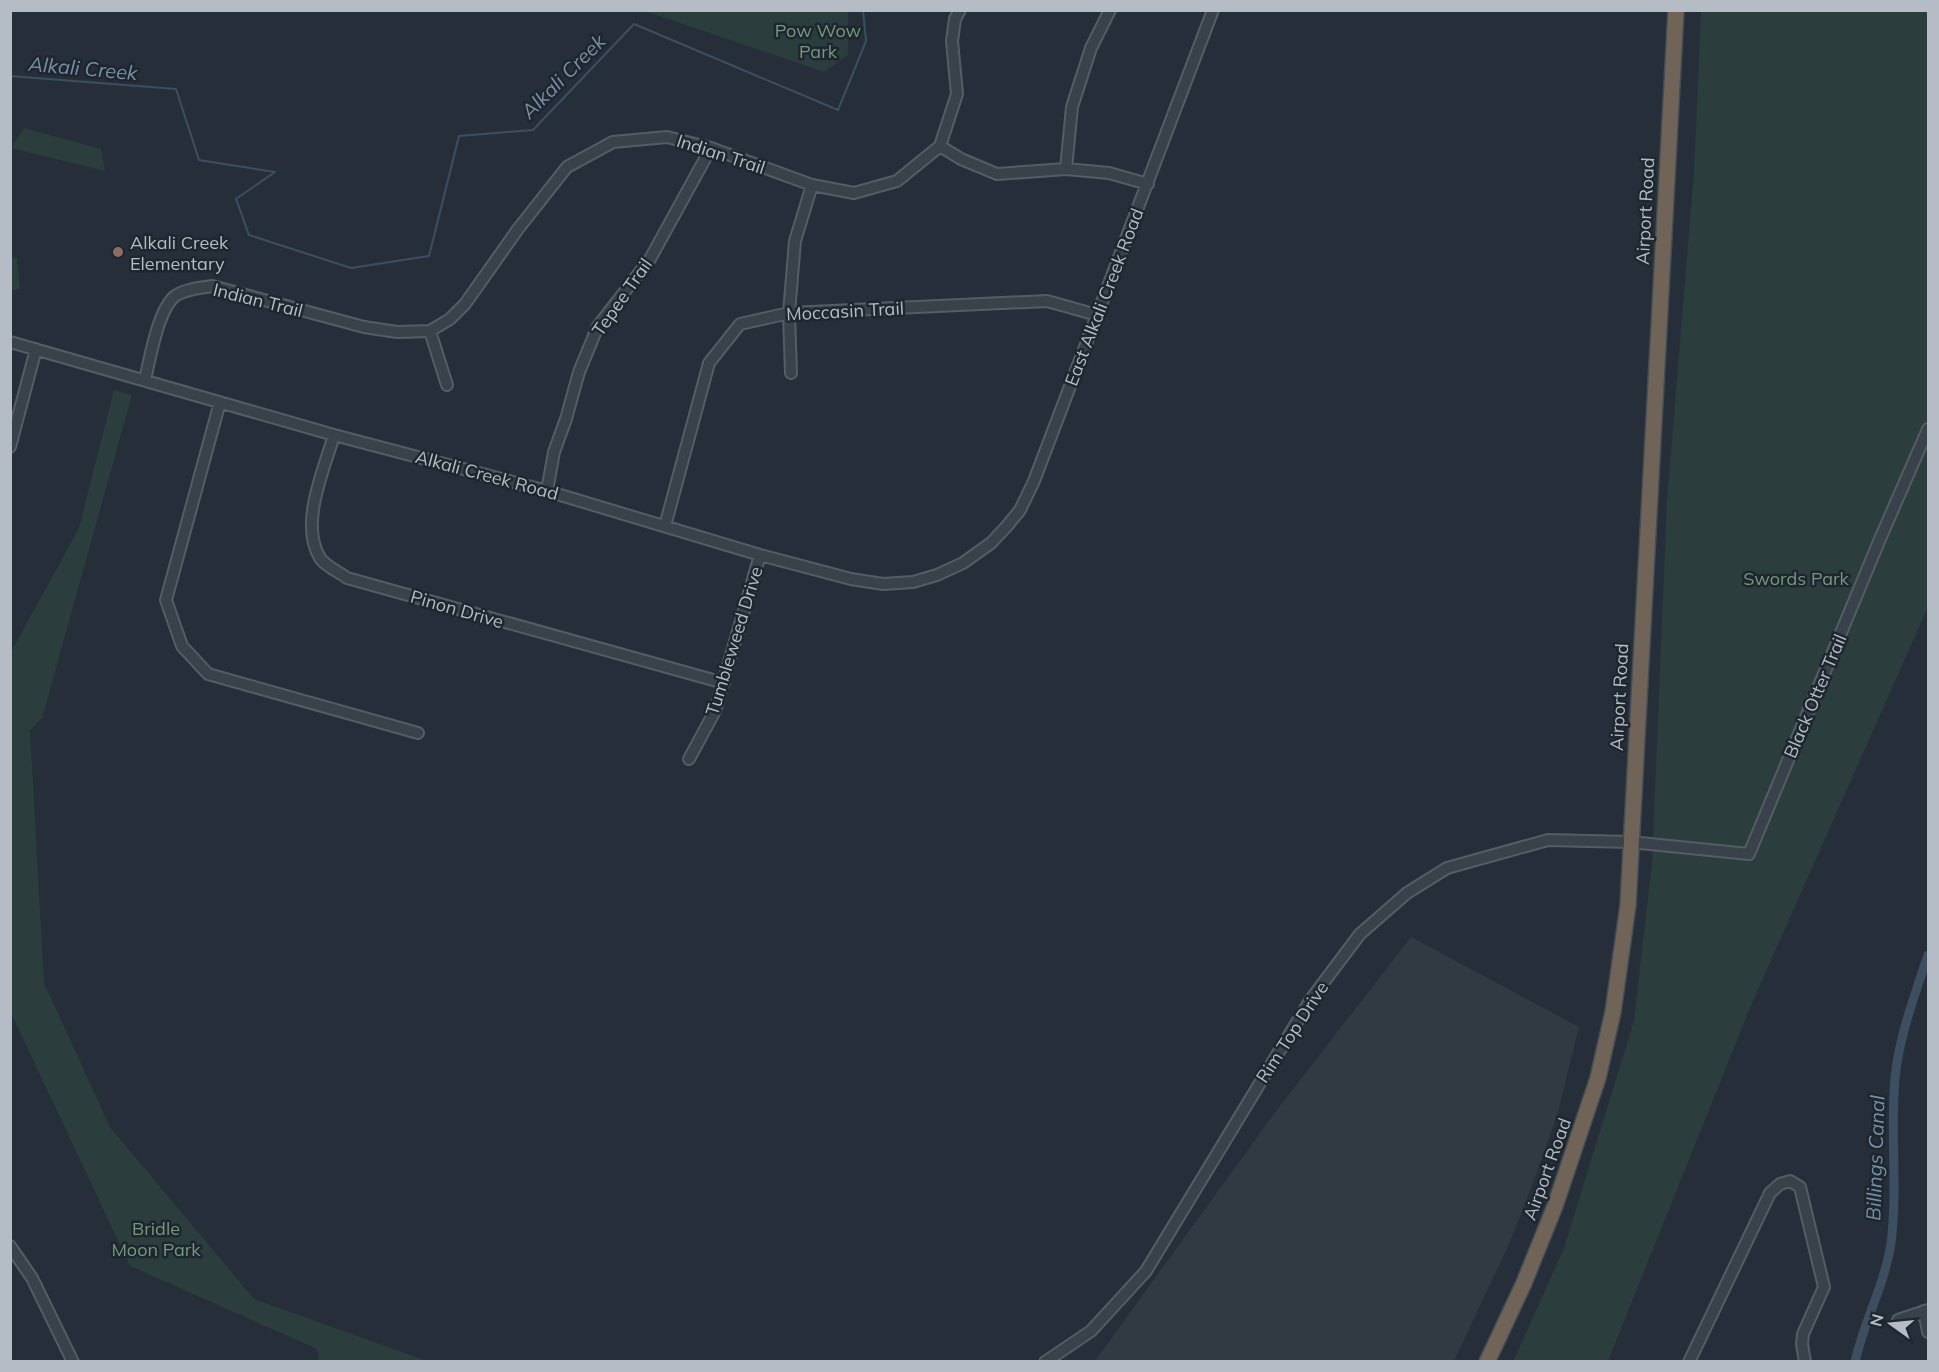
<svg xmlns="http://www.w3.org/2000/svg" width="1939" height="1372" viewBox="0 0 1939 1372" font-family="Mulish,sans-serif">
<rect width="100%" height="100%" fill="#262f39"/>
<path fill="#313a43" d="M1411,937L1579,1027L1558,1112L1536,1175L1509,1244L1454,1361H1095L1273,1115Z"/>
<path fill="#2b3d3c" d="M645,11H848V55L824,72Z
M1701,11H1928V607L1752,1003L1608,1361L1513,1362L1564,1248L1634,1021L1652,862L1667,501L1694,172Z
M24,128L101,149L105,171L11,148Z
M17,258L20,289L11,290V259Z
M114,390L132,395L42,718L30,730L44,983L110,1127L254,1299L427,1361H319L317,1349L130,1266L10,1011L11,652L79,528Z"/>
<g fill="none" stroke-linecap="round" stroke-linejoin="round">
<path stroke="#3d4e60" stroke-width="2" d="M10,76L176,89L199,160L275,172L236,199L249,235L351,268L429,256L459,136L533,130L634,24L838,110L866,41L863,10"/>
<path stroke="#3d4e60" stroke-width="9" d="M1855,1362C1864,1321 1885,1284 1891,1243C1898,1189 1890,1133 1895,1078C1899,1036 1915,995 1928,955"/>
<g stroke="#545c65" stroke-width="14">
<path id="minor" d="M940,146L961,159L997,174L1066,169L1109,173L1148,184
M1066,169L1072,107L1091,48L1110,10
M430,331L447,385
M10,342L334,435L547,491L760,555L851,579L883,584L913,582L937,575L963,563L991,543L1007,526L1020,510L1034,481L1213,10
M791,373L789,313L795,241L812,185
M145,380C150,358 158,310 175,296C185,289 200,288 212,286L364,327L397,332L430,331L450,319L465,304L518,229L567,167L613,142L667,137L711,148L812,185L854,193L897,181L940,146L957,94L952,41L955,19L960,10
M220,402L166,600L182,646L208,674L418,733
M334,435C324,470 299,524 320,558C325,566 339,572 347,578L724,683
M10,447L36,349
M547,491L554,452L566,419L579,372L598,326L650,259L711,148
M665,526L709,363L740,324L789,313L1047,301L1097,315
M689,759L715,711L760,555
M10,1246L32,1278L73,1362
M1924,1311L1928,1332
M1898,1320L1928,1310
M1045,1362L1091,1331L1146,1271L1311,999L1360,934L1407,893L1447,868L1548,840L1630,842L1749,854L1880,539L1928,429
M1689,1362L1770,1193L1780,1184L1790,1181L1800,1187L1824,1287L1803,1334L1802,1344L1805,1362"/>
</g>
<g stroke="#444c55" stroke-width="18">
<path id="highway" d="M1487,1362L1524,1283L1555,1206L1598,1078L1613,1012L1628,905L1676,10"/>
</g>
<use href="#minor" stroke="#39414a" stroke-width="10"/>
<use href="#highway" stroke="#6f6457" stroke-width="15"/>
</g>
<circle fill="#8d6e63" stroke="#1e262f" stroke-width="2" cx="118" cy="252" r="6"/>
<g text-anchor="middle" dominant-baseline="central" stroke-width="5" stroke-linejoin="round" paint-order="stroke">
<g font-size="18" fill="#76987c" stroke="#1e262f">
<text x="818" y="30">Pow Wow<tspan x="818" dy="21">Park</tspan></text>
<text x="1796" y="578">Swords Park</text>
<text x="156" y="1228">Bridle<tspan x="156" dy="21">Moon Park</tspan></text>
</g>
<g font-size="18" fill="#b5bcc5" stroke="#1e262f">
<text transform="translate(721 154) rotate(18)">Indian Trail</text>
<text transform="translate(1645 211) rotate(-87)">Airport Road</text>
<text transform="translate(622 297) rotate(-55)">Tepee Trail</text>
<text transform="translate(1104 297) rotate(-69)">East Alkali Creek Road</text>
<text transform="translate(258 300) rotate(14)">Indian Trail</text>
<text transform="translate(845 311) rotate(-3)">Moccasin Trail</text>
<text transform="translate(487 475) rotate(15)">Alkali Creek Road</text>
<text transform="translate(457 609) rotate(16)">Pinon Drive</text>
<text transform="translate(734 641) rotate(-73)">Tumbleweed Drive</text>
<text transform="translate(1815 696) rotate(-67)">Black Otter Trail</text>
<text transform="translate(1619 697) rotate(-87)">Airport Road</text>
<text transform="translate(1292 1032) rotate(-57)">Rim Top Drive</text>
<text transform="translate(1547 1169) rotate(-70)">Airport Road</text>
</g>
<g font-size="18" fill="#b5bcc5" stroke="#1e262f" text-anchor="start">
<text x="130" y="242">Alkali Creek<tspan x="130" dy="21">Elementary</tspan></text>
</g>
<g font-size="20" font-style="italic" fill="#798fa5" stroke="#1e262f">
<text transform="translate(83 68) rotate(5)">Alkali Creek</text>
<text transform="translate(563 76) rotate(-45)">Alkali Creek</text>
<text transform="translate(1875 1158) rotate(-88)">Billings Canal</text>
</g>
</g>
<rect width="1939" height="1372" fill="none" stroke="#b5bcc5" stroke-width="24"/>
<g transform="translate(1891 1324) rotate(285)" stroke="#1e262f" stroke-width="4.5" paint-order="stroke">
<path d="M0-4.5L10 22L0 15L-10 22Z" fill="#b5bcc5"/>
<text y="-9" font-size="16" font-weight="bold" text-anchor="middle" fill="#b5bcc5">N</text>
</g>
</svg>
